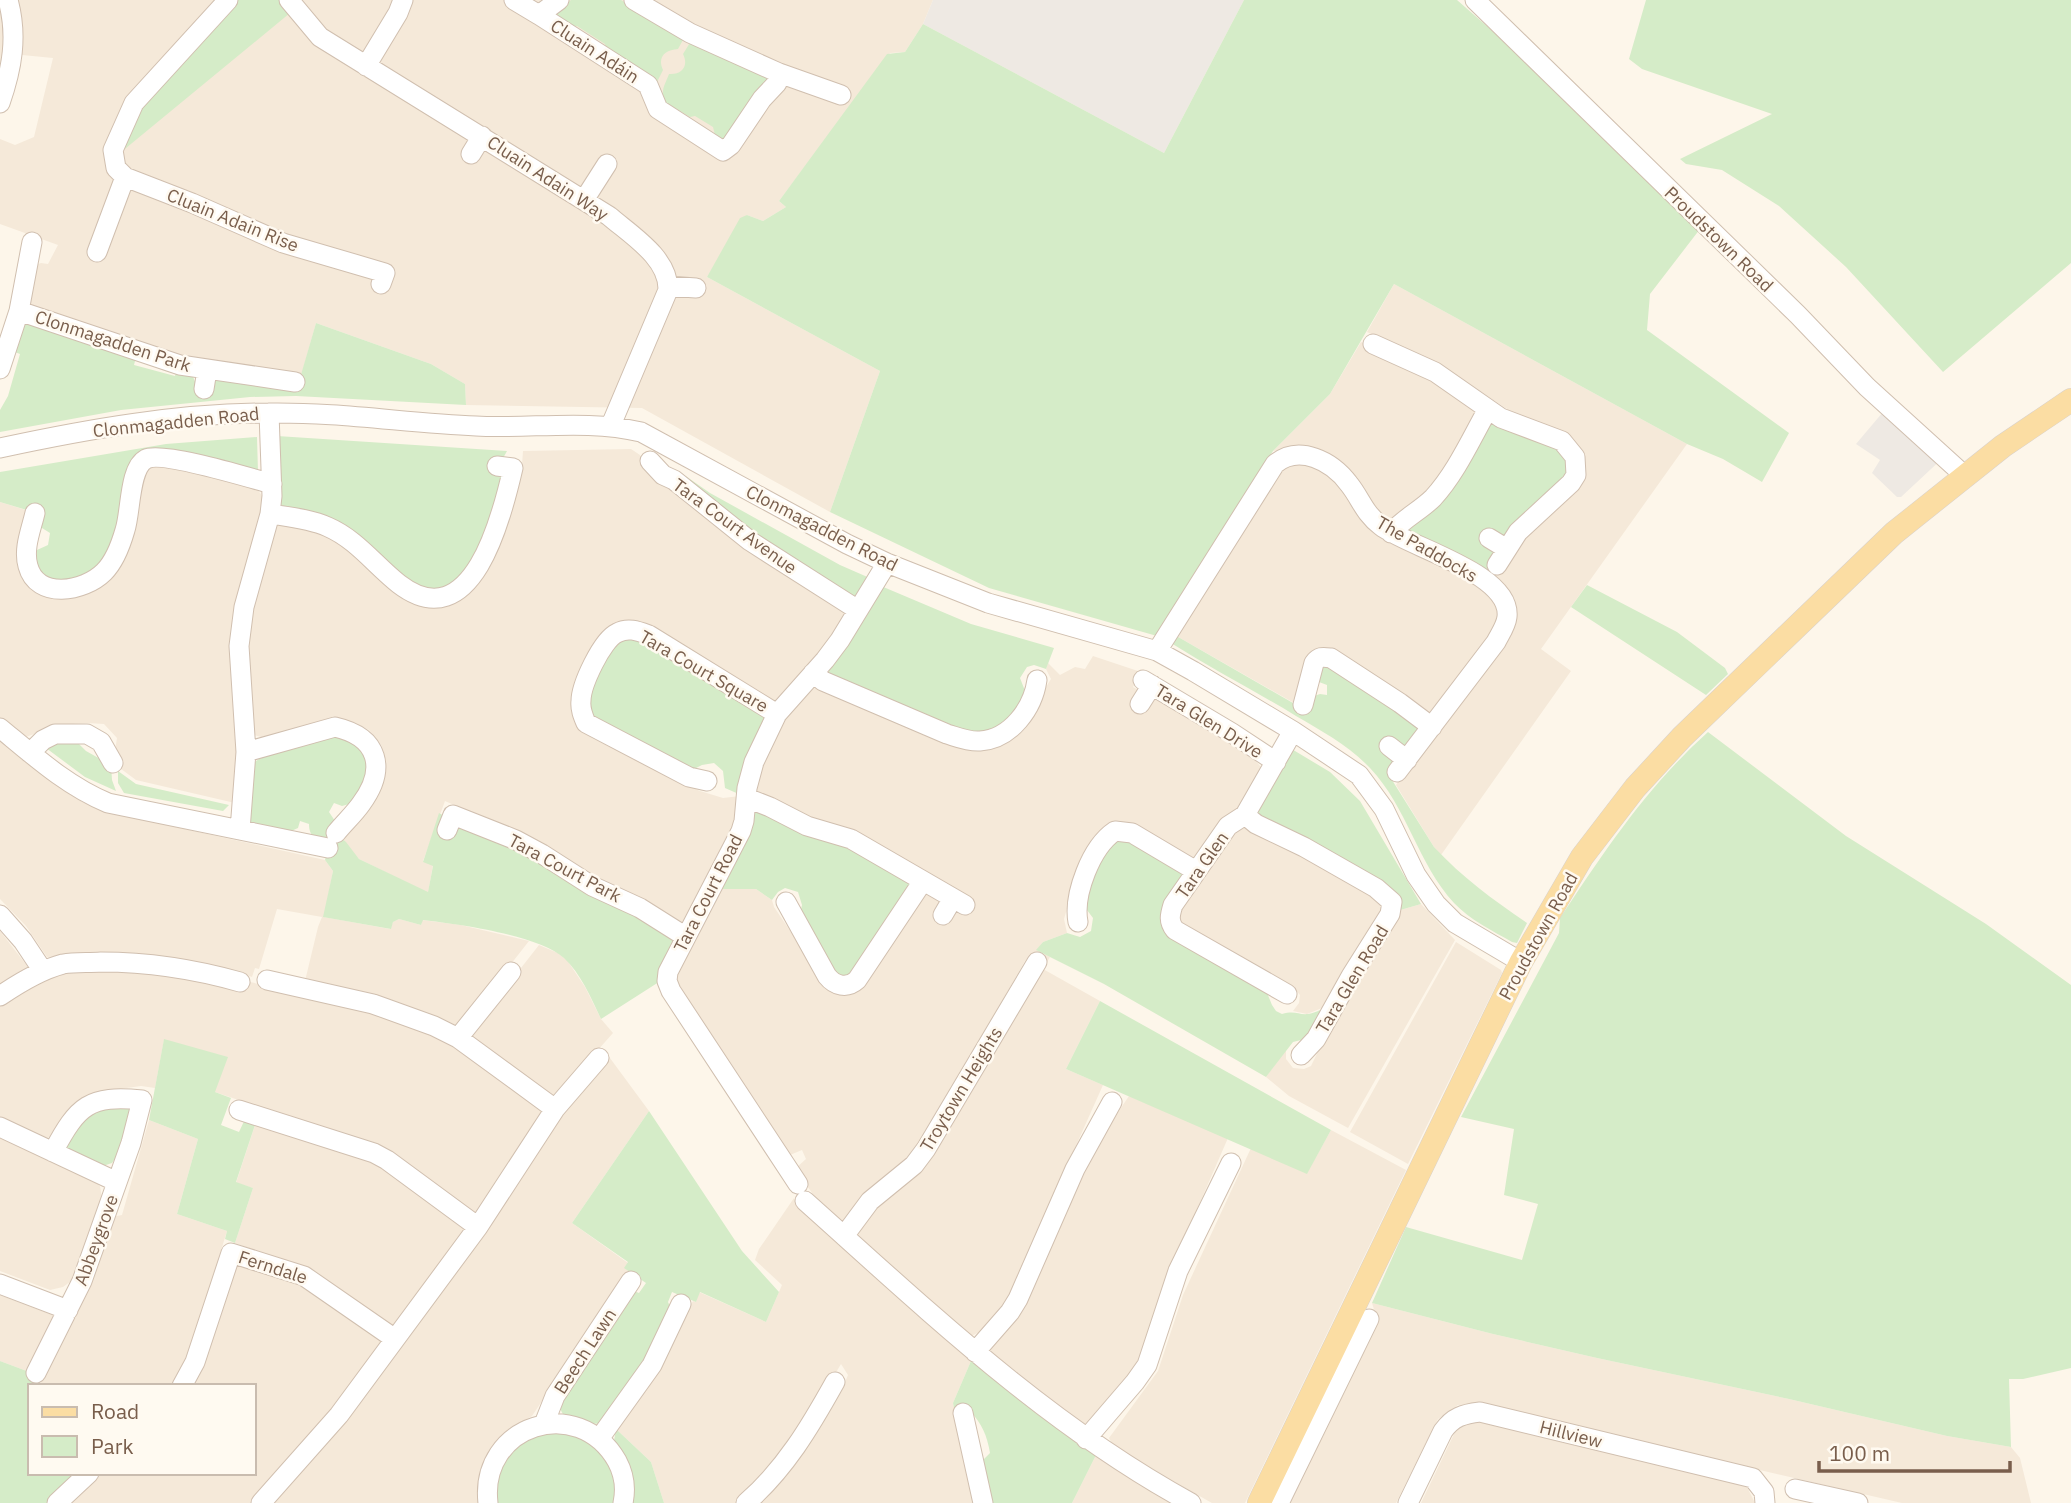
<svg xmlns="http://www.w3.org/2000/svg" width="2071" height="1503" viewBox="0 0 2071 1503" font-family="'IBM Plex Sans',sans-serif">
<rect width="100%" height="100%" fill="#fdf6ea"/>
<path fill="#f5e9d9" d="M0,0H933L923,24L905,52L890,53L779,201L786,207L763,221L747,215L707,277L880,371L830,512L642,408L466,405L465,384L431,364L316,323L300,380L183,359L32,307L28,298L33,266L41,263L48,264L58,245L0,224V139L15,145L34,137L53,58L22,55L0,94Z
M1394,284L1687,444L1541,649L1571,671L1441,855L1434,847L1396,785L1504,637L1493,577L1518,541L1522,419L1450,371L1367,332Z
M1361,342L1434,378L1478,405V414L1443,477L1423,497L1384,523L1356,487L1289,449L1273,451L1330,394Z
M631,449L640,455L646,465L849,614L813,662L773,703L574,718L579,729L594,739L700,791L723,798L740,796L737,825L684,925L612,891L508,829L445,801L423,861L433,865L428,893L359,859L339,836L382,761V746L369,730L354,722L328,723L268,739L254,735L247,634L272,527L522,465L523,451Z
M1298,459L1331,474L1354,507L1487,589L1498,602L1500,617L1495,633L1429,719L1338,656L1294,703L1173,634L1277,470Z
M149,464L254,485L266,501L233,624L238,758L235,803L136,780L113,763L117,738L104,724L87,723L59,725L23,738L0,719V502L29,511L21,570L138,491Z
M1093,656L1141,672L1133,687L1151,697L1160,698L1254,759L1261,767L1262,773L1252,791L1197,860L1073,888L1064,919L1067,933L1043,942L1037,950L1050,957L1043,969L1100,1001L1066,1069L1103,1085L1008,1298L983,1330L968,1338L854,1233L862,1217L920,1172L1040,961L1030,956L1025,961L921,1144L846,1222L837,1220L815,1197L802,1179L796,1168L806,1159L802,1150L790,1155L681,994L673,971L720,889H756L772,900L774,907L826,984L923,892L958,909L754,791L774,731L809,684L1038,700L1051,679L1046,669L1048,663L1060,675L1075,667L1085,669Z
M0,740L82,802L112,813L325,860L333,871L324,917L390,929L393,922L399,919L421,925L422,920L461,925L529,941L464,1024L456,1030L305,981L318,927L322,917L277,909L259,969L255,968L252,977L233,970L126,953L47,957L26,926L0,899Z
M1242,823L1387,903L1327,1009L1322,1008L1307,1014L1293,1011L1299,1003L1300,995L1293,987L1176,924V910Z
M1421,904L1455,940L1348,1128L1289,1096L1266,1077L1286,1049V1059L1293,1068L1304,1069L1311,1066L1333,1021L1397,911Z
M0,931L28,967L0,988Z
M1456,942L1501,970L1502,973L1408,1164L1350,1132Z
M539,945L558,953L567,960L585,987L601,1019L613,1033L558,1095H552L471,1040L473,1029Z
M60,969L197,975L248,988L250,982L359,1006L441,1035L543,1111L477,1219L320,1128L215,1092L164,1040L155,1088L141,1086L97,1092L53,1136L47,1138L0,1120V1004Z
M607,1054L649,1111L572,1223L628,1263L625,1268L629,1271L532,1416L517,1425L498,1444L483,1503H269Z
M1129,1096L1228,1138L1174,1262L1140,1362L1094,1419L1084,1424L1068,1418L990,1354V1347L1091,1152Z
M257,1119L366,1153L467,1230L392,1328L316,1272L235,1243L253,1188L236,1183Z
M149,1120L198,1139L177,1214L227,1231L184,1371L171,1386H39L78,1307L107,1218L122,1215Z
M1331,1130L1406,1170L1245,1503H1212L1115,1449L1109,1438L1158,1371L1183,1295L1251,1148L1307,1173Z
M0,1136L89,1177L100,1186L102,1199L74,1279L63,1287L50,1290L0,1271Z
M794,1198L847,1251L971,1361L953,1403L976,1503H755L821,1422L840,1394L848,1375L841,1364L797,1438L737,1503H664L651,1462L616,1429L693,1301L696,1302L699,1292L766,1322L782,1285L755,1260L759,1249Z
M234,1262L300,1280L382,1340L383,1345L341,1404L251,1503H66L96,1473H254V1386H189Z
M0,1295L55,1316L32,1373L0,1361Z
M1372,1303L1493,1334L1597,1358L1789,1399L1947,1436L2011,1447L2020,1458L2031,1503H1902L1476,1404L1458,1405L1438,1419L1396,1503H1288L1377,1319Z
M1472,1419L1746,1485L1755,1503H1421L1456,1430Z
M1096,1455L1181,1503H1072Z"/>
<path fill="#eee9e3" d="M933,0H1244L1164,153L923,24Z
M1883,412L1945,456L1901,497H1897L1872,473L1880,460L1856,444Z"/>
<path fill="#d5ecc8" d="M233,0H280L290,13L120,153L143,98Z
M571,0H621L684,38L678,49C665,50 657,57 663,70L657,82L606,49L605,44L577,26L573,27L556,18V12Z
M1244,0H1457L1521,56L1700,229L1650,294L1647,330L1789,433L1762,482L1723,459L1687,444L1394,284L1330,394L1273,451L1157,636L989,588L830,512L880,371L707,277L740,218L747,215L763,221L786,207L779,201L887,54L905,52L923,24L1164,153Z
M1646,0H2071V263L1943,372L1846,267L1779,206L1722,170L1686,164L1680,159L1772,114L1642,69L1629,59Z
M691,41L772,78L747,103L725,140L715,135L713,127L695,116L690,117L665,102C660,90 665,85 669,74C682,75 689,66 683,54Z
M28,322L136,357L134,365L175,376L177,369L192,374L197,387L215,379L298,385L316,323L431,364L465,384L466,405L296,396L250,397L121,410L0,432V410L8,396L20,354L12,351L21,326Z
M1488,421L1561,447L1571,473L1497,551L1488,570L1497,583L1408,532L1406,525Z
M277,436L507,451L497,469L504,477L483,547L450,588L422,590L285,510L278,501Z
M257,437L258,472L140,457L118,534L101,568L68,582L42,576L36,565L37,550L48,545L50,533L42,528L40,514L0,502V472L166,444Z
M677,470L710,493L840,565L872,579L859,596H852L738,522Z
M1587,585L1677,632L1725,668L1728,674L1706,695L1571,607Z
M881,586L971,624L1054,648L1046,669L1034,665L1027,667L1020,678L1027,696L1003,729L967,735L829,673L828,670Z
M1173,634L1293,703L1320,694L1327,695V685L1319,682L1322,663L1416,721L1419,732L1405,746H1399L1392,755L1395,771L1392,780L1434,847C1463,878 1492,899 1527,923L1517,943L1512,942C1493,931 1470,920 1454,903C1418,864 1407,807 1370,768C1349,746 1322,731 1296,716C1255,691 1212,669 1171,643Z
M636,635L765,717L741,795L725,788L723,771L714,763L702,765L690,771L591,720L588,693L612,644Z
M1708,732L1846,836L1986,924L2071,985V1368L2023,1379H2009L2011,1447L1947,1436L1789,1399L1597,1358L1493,1334L1372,1303L1406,1227L1522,1260L1538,1204L1504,1195L1514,1129L1461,1117L1559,933L1560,918C1606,849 1646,788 1708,732Z
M329,733L357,739L370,765L353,803L342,806L334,803L329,812L335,821L332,831L346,842L359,859L428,892L433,866L423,862L439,813L458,824L501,840L625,908L675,941L662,980L601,1019C591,998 581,974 564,958C539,935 457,924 423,920L421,925L399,919L393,922L391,929L323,917L333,871L325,860L329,843C317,839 309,838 309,824L300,821L298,828L289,832L251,824L247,818L252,764L259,759Z
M76,741L86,751L111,765L112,780L116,791L85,777L46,748L56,742Z
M1290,748L1330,772L1360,801L1421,904L1397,911L1260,820L1256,808Z
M118,771L136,784L229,805L223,811L124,793L118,783Z
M760,810L835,839L911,884L855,975L840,980L800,914L802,905L798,892L785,888L778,892L772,900L756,889H720L751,815Z
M1122,835L1183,874L1165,910L1265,988L1272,1005L1276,1011L1282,1014C1295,1010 1298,1015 1308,1014C1316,1013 1319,1009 1327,1009L1309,1038L1293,1042L1266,1077L1104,984L1036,950L1043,942L1067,933L1080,937L1091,931L1093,918L1084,906L1097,861Z
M1100,1001L1331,1130L1307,1174L1066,1069Z
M164,1039L228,1057L215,1092L231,1098L221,1125L239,1132L246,1117L257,1119L236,1182L253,1188L235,1243L225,1239L227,1231L177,1214L198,1139L149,1120Z
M102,1106L131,1108L117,1156L112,1163L103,1166L66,1149C69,1129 87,1117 102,1106Z
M649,1111L742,1251L779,1292L766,1322L700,1292L696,1302L672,1292L668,1302L672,1311L646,1357L603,1423C592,1425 571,1424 563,1414C559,1409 560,1402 561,1397L634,1291L639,1293L646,1283L624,1268L628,1262L572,1223Z
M0,1361L32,1373L39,1386H30V1473H81L49,1503H0Z
M971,1361L1014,1396L1096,1455L1072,1503H990L981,1462L990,1453C987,1435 982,1424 970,1411L955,1413L953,1403Z
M616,1429L651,1462L664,1503H629L614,1441Z
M544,1431L580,1434L613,1465L618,1503H495C500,1458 502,1452 544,1431Z"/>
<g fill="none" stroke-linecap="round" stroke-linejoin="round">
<g stroke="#d0bfaf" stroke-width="21">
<path id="minor" d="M228,0L134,103L113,150L116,168L125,177L192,203L283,243L385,273L381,284
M289,0L320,37L609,216C631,235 669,258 668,290L611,425
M514,0L539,15
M559,0L539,15L648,85L658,109L723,151L731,145L762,99L777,83L779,73L690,33L634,0
M1475,0L1798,315L1867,387L1965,476
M366,66L398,13L403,0
M779,73L841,95
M0,103C12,69 18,36 8,0
M471,154L482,136
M584,200L607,164
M97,252L125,177
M668,286L696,288
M19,311L180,365L295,382
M1373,344L1435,372L1501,418L1562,441L1575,457L1576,475L1571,483L1518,532L1497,565
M0,369L19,311L32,242
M204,389L207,370
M0,448C88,429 179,413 269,413C338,412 407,423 476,426C531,429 587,419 641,432L847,544L887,563L988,603L1157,651L1193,671L1293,731L1359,775L1384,809L1416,875L1436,904L1455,923L1521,962
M650,461L663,475L674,480L750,541L858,610
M35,513C31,530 23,549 28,566C37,600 84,592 104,572C115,561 121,544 125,530C131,512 129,468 146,459C162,451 250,478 272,484
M270,514C289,517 310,519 328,527C356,539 375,565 399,584C472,640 502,516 513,468L497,466
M1391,533C1404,518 1420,511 1433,498C1456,473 1471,439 1488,409
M1489,538L1507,549
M1157,651L1275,464C1299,444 1332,461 1349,484C1361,499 1364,513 1381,526C1408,547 1512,573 1507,617C1506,626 1500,634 1496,642L1397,772
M813,673L823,681L947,734C957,737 969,742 980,741C1011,739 1033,708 1037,680
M1143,680L1232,733L1276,762
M1140,704L1152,685
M1303,705L1314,663C1319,656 1323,657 1331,658L1400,703L1432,727
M0,728C34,756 67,786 108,803L328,848
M1389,746L1407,760
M246,752L335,727C379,737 387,769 361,804C354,814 344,823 336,833
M30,753L43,740L55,734H87L101,742L113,763
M707,781L689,777L586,723C583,716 580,709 581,701C581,685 602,640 617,633C628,627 638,631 649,635L777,714
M747,798L770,807L807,826L851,839L965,905
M1245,815L1256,824L1304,847L1376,888L1392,902L1390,914L1351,976L1316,1039L1301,1055
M240,830L246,752L239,646L244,607L270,514L272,496L269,413
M447,830L453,815L516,840L542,854L592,886L640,908L686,937
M786,902L827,976C835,986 847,989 857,980L923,881
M0,915L23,941L43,971
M943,915L953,898
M1078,922C1073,895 1091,847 1115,831L1132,833L1196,871
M267,980L373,1004L434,1026L458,1038L555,1109
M1287,994L1175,930C1168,921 1170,915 1173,905L1228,826L1245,815L1293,731
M0,996C19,983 40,970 63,964C75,962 89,963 101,962C148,962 194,969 240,982
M458,1038L511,972
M239,1110L374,1153L387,1160L478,1227
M0,1127L117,1182
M798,1184L671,991L667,981L668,972L741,831L744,821L747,788L754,762L777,714L825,660L840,640L887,563
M805,1201C927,1310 1046,1424 1191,1503
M844,1236L870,1201L914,1165L926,1149L1037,962
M0,1284L68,1310
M975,1352L1010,1312L1018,1299L1075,1169L1112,1102
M36,1373L82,1281L131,1143L142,1100C89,1095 78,1105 53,1152
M182,1386L195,1362L231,1253L304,1276L395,1339
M963,1413L983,1503
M544,1424L555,1396L631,1281
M599,1439L652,1365L681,1304
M1086,1439L1135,1382L1147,1365L1178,1271L1231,1163
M1795,1489L1858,1503
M57,1503L89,1473
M261,1503L339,1415L478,1227L555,1109L599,1058
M488,1503C479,1425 578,1393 617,1461C624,1474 626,1489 623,1503
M746,1503C785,1469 810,1427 835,1382
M1279,1503L1369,1319
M1408,1503L1443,1431C1453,1417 1463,1414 1480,1412L1753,1478L1764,1492L1765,1503"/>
</g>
<g stroke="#d9d2cd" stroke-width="24">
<path id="major" d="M1259,1503L1521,962L1582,857L1635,788L1682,737L1894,533L2003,446L2071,400"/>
</g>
<use href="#minor" stroke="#fff" stroke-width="19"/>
<use href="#major" stroke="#fbdda3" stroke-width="23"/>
</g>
<g text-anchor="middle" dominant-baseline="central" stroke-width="5" stroke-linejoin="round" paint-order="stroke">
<g font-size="18" fill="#795e4c" stroke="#fffaf1">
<text transform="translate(595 51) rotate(33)">Cluain Adáin</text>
<text transform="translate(548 178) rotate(33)">Cluain Adain Way</text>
<text transform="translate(233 220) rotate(22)">Cluain Adain Rise</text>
<text transform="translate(1719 239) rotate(44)">Proudstown Road</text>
<text transform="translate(113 341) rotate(18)">Clonmagadden Park</text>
<text transform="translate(176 422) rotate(-6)">Clonmagadden Road</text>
<text transform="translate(735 526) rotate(36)">Tara Court Avenue</text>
<text transform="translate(822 528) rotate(27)">Clonmagadden Road</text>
<text transform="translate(1427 549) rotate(30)">The Paddocks</text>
<text transform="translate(704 671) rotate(30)">Tara Court Square</text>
<text transform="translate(1209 721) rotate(32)">Tara Glen Drive</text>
<text transform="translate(1202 865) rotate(-55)">Tara Glen</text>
<text transform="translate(565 868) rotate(28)">Tara Court Park</text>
<text transform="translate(708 893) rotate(-63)">Tara Court Road</text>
<text transform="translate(1538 936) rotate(-61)">Proudstown Road</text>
<text transform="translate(1352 979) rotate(-59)">Tara Glen Road</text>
<text transform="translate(961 1089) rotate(-59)">Troytown Heights</text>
<text transform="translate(96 1240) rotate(-70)">Abbeygrove</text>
<text transform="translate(273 1267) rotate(18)">Ferndale</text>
<text transform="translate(585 1351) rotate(-57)">Beech Lawn</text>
<text transform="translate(1571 1434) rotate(14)">Hillview</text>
</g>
</g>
<rect x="28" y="1384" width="228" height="91" fill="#fffaf1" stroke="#c9bcaf" stroke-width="2"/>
<rect x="42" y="1407" width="35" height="10" fill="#fbdda3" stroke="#c9bcaf" stroke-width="2"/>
<text x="91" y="1419" font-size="21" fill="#795e4c">Road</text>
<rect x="42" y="1436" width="35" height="21" fill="#d5ecc8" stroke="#c9bcaf" stroke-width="2"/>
<text x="91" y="1454" font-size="21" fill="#795e4c">Park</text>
<path d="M1819 1461v10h191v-10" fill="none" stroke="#795e4c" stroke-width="3.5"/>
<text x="1829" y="1461" font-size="21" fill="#795e4c" stroke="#fffaf1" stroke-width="5" paint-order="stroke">100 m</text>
</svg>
